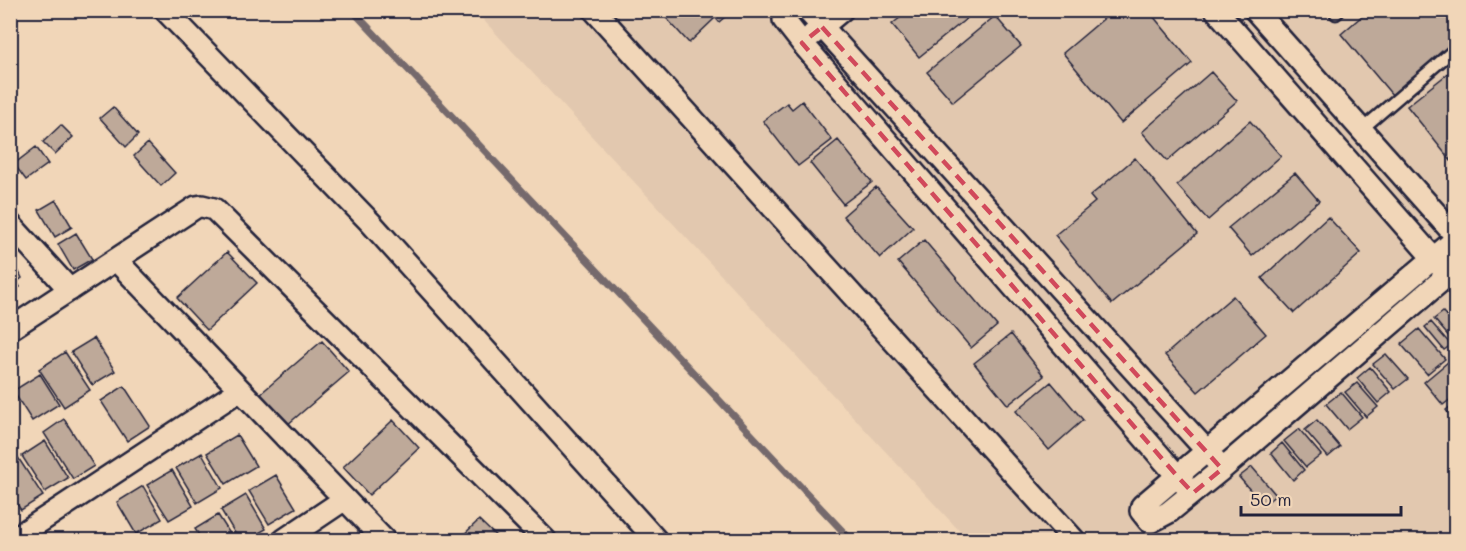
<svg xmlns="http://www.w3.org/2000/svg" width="1466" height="551" viewBox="0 0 1466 551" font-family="Mali,sans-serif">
<rect width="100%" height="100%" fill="#f1d6b8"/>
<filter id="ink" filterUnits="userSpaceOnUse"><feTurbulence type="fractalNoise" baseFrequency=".0167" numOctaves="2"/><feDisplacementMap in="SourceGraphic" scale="12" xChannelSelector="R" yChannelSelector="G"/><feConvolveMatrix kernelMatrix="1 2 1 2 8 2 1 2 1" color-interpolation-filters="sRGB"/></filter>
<g filter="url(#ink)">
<path fill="#e2c8af" d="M475,11H1455V540H968Z"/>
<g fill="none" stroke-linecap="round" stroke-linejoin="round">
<path stroke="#74696c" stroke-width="7" d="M352,10L851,540"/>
</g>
<path fill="#bea999" stroke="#22223b" stroke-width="1.5" d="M659,10H705L714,19L689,43Z
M709,10H733L719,22Z
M910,10H977L919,57L892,24Z
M1114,10H1148L1192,63L1121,123L1063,53Z
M1369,10H1456V31L1450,36L1456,44L1393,96L1341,34Z
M995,16L1021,46L953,102L927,72Z
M1456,67V157L1451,161L1407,106Z
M1211,72L1237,101L1167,161L1142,132Z
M802,101L832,140L798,166L763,121L787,103L792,109Z
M113,107L138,135L126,147L100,118Z
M1250,121L1281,156L1208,220L1177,185Z
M61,125L73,137L55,154L43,142Z
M838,140L872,182L843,204L810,163Z
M148,143L175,173L161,186L134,156Z
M36,147L48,164L26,180L14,164Z
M1135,158L1197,234L1112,304L1055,235L1095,202L1090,196Z
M1295,173L1319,201L1252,256L1228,228Z
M876,187L913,228L880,258L843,216Z
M56,200L72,227L55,237L39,210Z
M1328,217L1361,253L1294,313L1262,278Z
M76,233L92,259L73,270L58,244Z
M924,240L997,326L971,348L898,262Z
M227,252L257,283L207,330L177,298Z
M18,270L22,278L17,282L20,287L10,292V275Z
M1233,296L1266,334L1198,392L1165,355Z
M1443,312L1456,327V336L1451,339L1434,319Z
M1431,322L1451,345L1444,350L1425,327Z
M1419,329L1445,359L1427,374L1401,344Z
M1011,334L1044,376L1008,405L974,363Z
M94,338L115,371L92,385L71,352Z
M322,341L349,372L287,425L260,394Z
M65,352L90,390L64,407L39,369Z
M1386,354L1408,379L1395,389L1373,364Z
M1448,362L1456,371V395L1443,405L1424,382Z
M1370,367L1391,392L1378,403L1357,378Z
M40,374L59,404L32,421L13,391Z
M1051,382L1083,420L1049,450L1016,411Z
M1357,383L1378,407L1366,417L1345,392Z
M124,386L150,426L127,441L101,401Z
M1341,392L1362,417L1347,429L1326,404Z
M1456,402V419L1454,420L1446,410Z
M64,419L94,466L73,479L44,433Z
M393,420L419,448L369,495L343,467Z
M1317,420L1340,447L1328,457L1305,430Z
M1299,429L1321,455L1306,467L1284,441Z
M237,435L256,466L226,484L207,453Z
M45,441L68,478L45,492L22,456Z
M1282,443L1304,470L1293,480L1271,453Z
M202,453L222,488L197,503L176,468Z
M17,456L43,496L21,510L10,494V460Z
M1252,467L1276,495L1263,505L1239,477Z
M172,470L193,506L169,520L147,485Z
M276,475L296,508L269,524L249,491Z
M143,486L162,519L136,534L117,502Z
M246,495L266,529L246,540H239L221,510Z
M218,515L234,540H202L195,529Z
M479,520L500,540H458Z"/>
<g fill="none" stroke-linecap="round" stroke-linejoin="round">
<g stroke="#22223b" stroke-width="15">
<path id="lane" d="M1336,14L1340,10
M1361,130L1456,48"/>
</g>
<g stroke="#22223b" stroke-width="26">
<path id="street" d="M165,10L371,223L656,540
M594,10L1074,540
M790,10L785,15L784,20L802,43L1186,486
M807,10L1216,461
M1216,10L1441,267
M1255,10L1456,236
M812,35L842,10
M10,224L70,290
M1456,239L1142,506L1141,511L1149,521H1152L1169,512L1222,469L1456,268
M116,260L384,540
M10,329L196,207L202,206L214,209L545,540
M12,540L240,390
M284,540L345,499"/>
</g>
<use href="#lane" stroke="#f1d6b8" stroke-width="10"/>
<use href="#street" stroke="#f1d6b8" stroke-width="21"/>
</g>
</g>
<path fill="none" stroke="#d1495b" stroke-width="4.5" stroke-dasharray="12 8" stroke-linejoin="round" d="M822,27L1222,469L1193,493L1177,476L802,43Z"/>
<rect width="1466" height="551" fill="none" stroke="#f1d6b8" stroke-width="36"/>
<rect x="18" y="18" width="1430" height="515" fill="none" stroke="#22223b" stroke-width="2" filter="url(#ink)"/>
<path d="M1241 506v9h160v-9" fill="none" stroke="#22223b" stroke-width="3"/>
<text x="1250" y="506" font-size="18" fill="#22223b" stroke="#f1d6b8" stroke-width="4.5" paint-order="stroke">50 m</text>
</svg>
